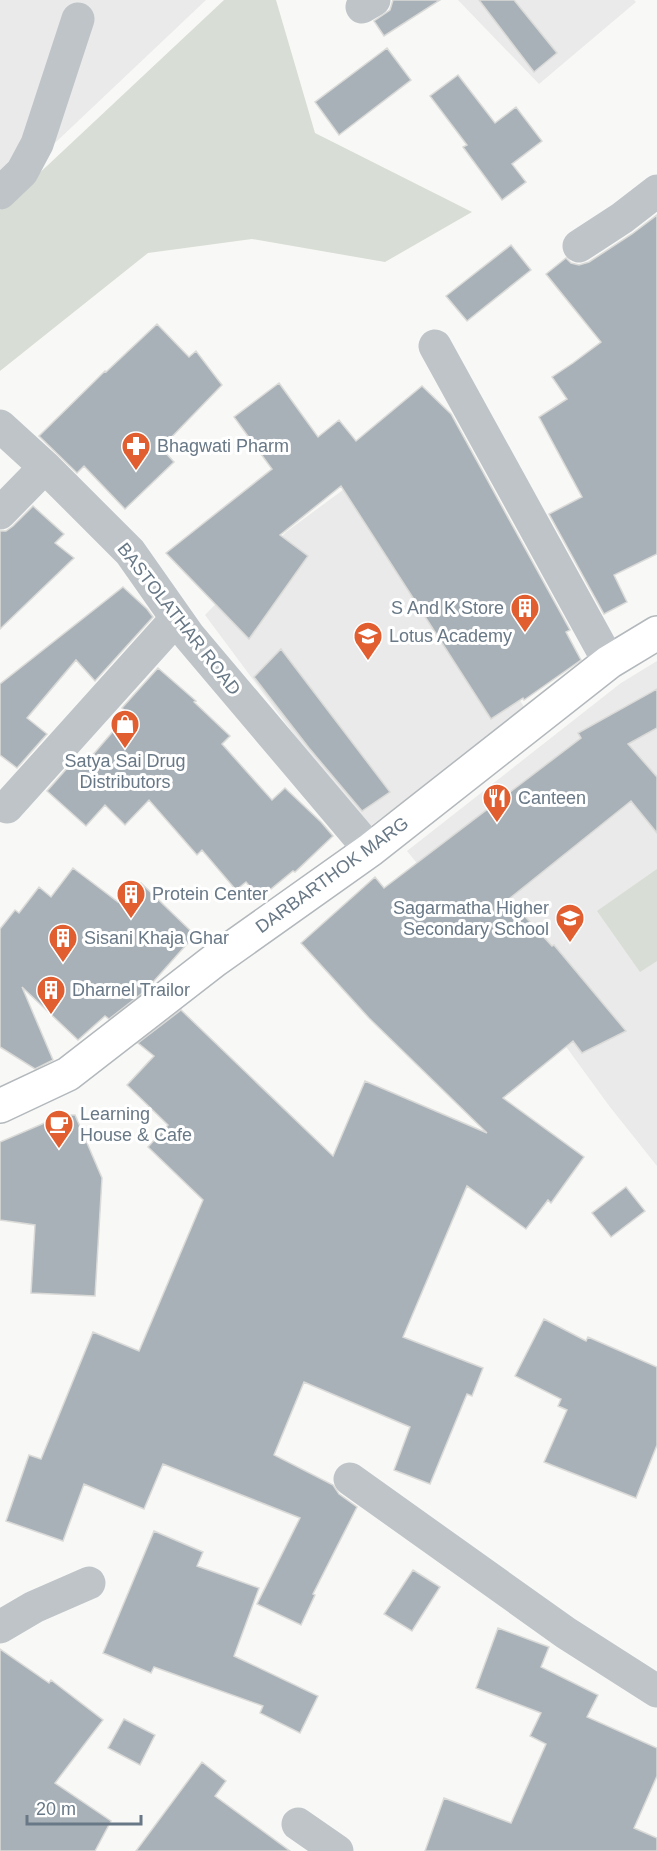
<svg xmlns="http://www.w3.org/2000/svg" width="657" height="1851" viewBox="0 0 657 1851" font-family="Arial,sans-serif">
<rect width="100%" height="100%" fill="#f8f9f6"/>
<path fill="#e9eae9" d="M0,0H206L0,195Z
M458,0H634L636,2L539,84Z
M374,467L526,710L365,830L205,615L286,532Z
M657,661V1166L610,1107L559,1037L407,851L621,683Z"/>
<path fill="#d8ddd5" d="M224,0H276L315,133L472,212L385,262L252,239L148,253L0,371V210Z
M657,869V961L640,972L597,911Z"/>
<path fill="#a8b1b7" stroke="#dadad8" stroke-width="1.5" d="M393,0H440L384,36L374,21L390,10Z
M479,0H514L557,53L534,72Z
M387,48L411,80L339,135L315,102Z
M458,75L495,123L516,107L542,141L512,164L526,182L502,200L463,147L467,145L430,96Z
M657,215V554L614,575L627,602L604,614L549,514L582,497L539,417L567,399L552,377L573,363L601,342L546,274L566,258L571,263L579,265L589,262L632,234Z
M511,245L531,270L467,321L446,296Z
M157,324L189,357L196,351L222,385L161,448L174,462L125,509L84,466L77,473L39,436L105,371L106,372Z
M279,383L318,437L339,420L356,441L422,386L451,414L570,630L566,632L581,660L524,700L523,698L491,719L341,486L280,535L308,556L249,639L166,553L272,469L234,417Z
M33,506L64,534L55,543L74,558L0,629V531H6L13,526Z
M123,587L147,609L153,617L95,681L76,660L27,718L47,734L17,768L0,755V684Z
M281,649L390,792L362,811L309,748L254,677Z
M158,668L196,701L194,702L230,736L222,744L272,800L285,788L321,822L333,836L295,872L293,871L260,898L246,882L236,890L202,850L197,855L149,800L125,825L105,805L86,826L47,791L77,757L85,764L128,714L122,708Z
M657,689V728L628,744L657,777V833L631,801L509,899L552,946L554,945L626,1031L582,1053L573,1041L503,1098L584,1157L551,1203L548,1200L526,1229L467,1186L403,1337L483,1368L472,1396L467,1394L430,1484L394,1470L410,1427L304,1382L274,1455L333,1485L339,1494L357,1507L313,1594L315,1595L301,1625L257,1604L300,1518L163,1464L144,1509L84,1484L63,1541L6,1521L29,1455L41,1459L93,1332L139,1351L203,1200L148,1147L168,1125L127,1085L154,1056L138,1043L181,1010L333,1156L365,1081L487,1133L369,1018L301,943L375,877L384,888L581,738L578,733Z
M73,868L118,902L141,883L195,935L153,982L154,984L109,1019L105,1016L78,1040L22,987L53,1060L35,1069L0,1047V929L15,910L19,913L39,887L51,897Z
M63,1115H75L102,1178L95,1296L31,1293L35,1225L0,1220V1142Z
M626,1187L645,1211L611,1237L592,1213Z
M544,1319L586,1341L588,1337L657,1367V1445L636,1498L544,1462L567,1410L558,1406L561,1399L515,1376Z
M154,1531L203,1552L197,1566L259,1588L234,1656L318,1696L300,1733L260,1713L263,1706L154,1667L151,1673L103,1653Z
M413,1570L440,1587L412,1631L384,1614Z
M498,1628L549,1647L541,1667L598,1695L587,1717L657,1748V1776L634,1828L657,1838V1851H425L444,1798L511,1823L546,1744L530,1736L541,1713L476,1688Z
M0,1649L49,1683L51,1680L103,1720L55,1783L111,1821L95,1851H0Z
M124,1719L155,1735L140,1765L108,1748Z
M202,1762L226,1781L215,1796L290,1851H136Z"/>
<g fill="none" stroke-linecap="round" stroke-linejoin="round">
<g stroke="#b3b8bc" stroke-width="36">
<path id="major" d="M0,1106L68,1074L215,960L370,850L609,662L657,633"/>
</g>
<path stroke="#bfc4c8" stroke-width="33" d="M362,7L374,0
M0,193L22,172L37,144L78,19
M579,246L622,218L657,191
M435,346L609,662
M0,426L45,467L130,552L189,636L370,850
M0,513L45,467
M7,807L176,619
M350,1479L566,1633L657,1691
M0,1627L34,1607L89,1583
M298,1824L337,1851"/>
<use href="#major" stroke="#fff" stroke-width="33"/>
</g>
<defs>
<g id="pharmacy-pin" transform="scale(1.5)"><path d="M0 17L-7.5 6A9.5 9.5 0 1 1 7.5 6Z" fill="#e05e2f" stroke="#fff"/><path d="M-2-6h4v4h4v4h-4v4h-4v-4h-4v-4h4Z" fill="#fff"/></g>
<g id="building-pin" transform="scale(1.5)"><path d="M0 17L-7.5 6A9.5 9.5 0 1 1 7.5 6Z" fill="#e05e2f" stroke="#fff"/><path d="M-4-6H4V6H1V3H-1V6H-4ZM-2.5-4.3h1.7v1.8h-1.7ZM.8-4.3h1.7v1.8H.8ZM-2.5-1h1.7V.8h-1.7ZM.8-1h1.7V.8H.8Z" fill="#fff"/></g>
<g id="school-pin" transform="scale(1.5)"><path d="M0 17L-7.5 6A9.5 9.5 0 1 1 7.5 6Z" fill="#e05e2f" stroke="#fff"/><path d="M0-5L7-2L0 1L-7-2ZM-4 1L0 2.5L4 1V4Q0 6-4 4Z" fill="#fff"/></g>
<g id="shop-pin" transform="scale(1.5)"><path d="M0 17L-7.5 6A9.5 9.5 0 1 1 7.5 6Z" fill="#e05e2f" stroke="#fff"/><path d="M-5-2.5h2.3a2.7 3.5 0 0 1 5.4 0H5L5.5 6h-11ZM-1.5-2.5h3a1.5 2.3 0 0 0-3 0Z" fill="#fff"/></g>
<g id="restaurant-pin" transform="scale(1.5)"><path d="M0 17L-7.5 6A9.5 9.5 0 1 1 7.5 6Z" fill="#e05e2f" stroke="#fff"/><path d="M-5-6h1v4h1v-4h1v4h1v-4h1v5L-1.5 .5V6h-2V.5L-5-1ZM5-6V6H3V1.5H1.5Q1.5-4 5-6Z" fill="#fff"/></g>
<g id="university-pin" transform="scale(1.5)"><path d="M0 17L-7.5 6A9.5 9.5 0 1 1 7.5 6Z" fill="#e05e2f" stroke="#fff"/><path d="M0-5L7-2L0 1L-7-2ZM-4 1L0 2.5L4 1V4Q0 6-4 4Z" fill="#fff"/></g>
<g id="cafe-pin" transform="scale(1.5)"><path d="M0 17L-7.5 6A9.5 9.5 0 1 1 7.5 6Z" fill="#e05e2f" stroke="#fff"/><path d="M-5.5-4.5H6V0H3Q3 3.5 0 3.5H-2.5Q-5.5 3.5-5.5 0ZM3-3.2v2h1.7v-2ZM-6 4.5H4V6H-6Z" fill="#fff"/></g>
</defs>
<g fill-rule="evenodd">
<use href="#pharmacy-pin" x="136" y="446"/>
<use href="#building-pin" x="525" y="608"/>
<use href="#school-pin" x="368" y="636"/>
<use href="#shop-pin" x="125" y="724"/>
<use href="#restaurant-pin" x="497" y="798"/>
<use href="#building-pin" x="131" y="894"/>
<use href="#university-pin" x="570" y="918"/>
<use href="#building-pin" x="63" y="938"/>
<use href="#building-pin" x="51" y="990"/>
<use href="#cafe-pin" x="59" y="1124"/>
</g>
<g text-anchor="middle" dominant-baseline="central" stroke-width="6" stroke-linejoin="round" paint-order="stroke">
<g font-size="18" fill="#687886" stroke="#fff" text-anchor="start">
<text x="157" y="446">Bhagwati Pharm</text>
<text x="504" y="608" text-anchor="end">S And K Store</text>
<text x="389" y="636">Lotus Academy</text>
<text x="125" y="761" text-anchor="middle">Satya Sai Drug<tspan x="125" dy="21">Distributors</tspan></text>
<text x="518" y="798">Canteen</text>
<text x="152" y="894">Protein Center</text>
<text x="549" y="908" text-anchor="end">Sagarmatha Higher<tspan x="549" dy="21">Secondary School</tspan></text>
<text x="84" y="938">Sisani Khaja Ghar</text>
<text x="72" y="990">Dharnel Trailor</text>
<text x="80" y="1114">Learning<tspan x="80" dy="21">House &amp; Cafe</tspan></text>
</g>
<g font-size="18" fill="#687886" stroke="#fff">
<text transform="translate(179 619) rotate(52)">BASTOLATHAR ROAD</text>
<text transform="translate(332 875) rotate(-36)">DARBARTHOK MARG</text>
</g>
</g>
<path d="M27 1815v9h114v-9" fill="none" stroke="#687886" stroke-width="3"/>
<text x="36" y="1815" font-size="18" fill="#687886" stroke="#ffffff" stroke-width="4.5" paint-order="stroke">20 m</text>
</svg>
